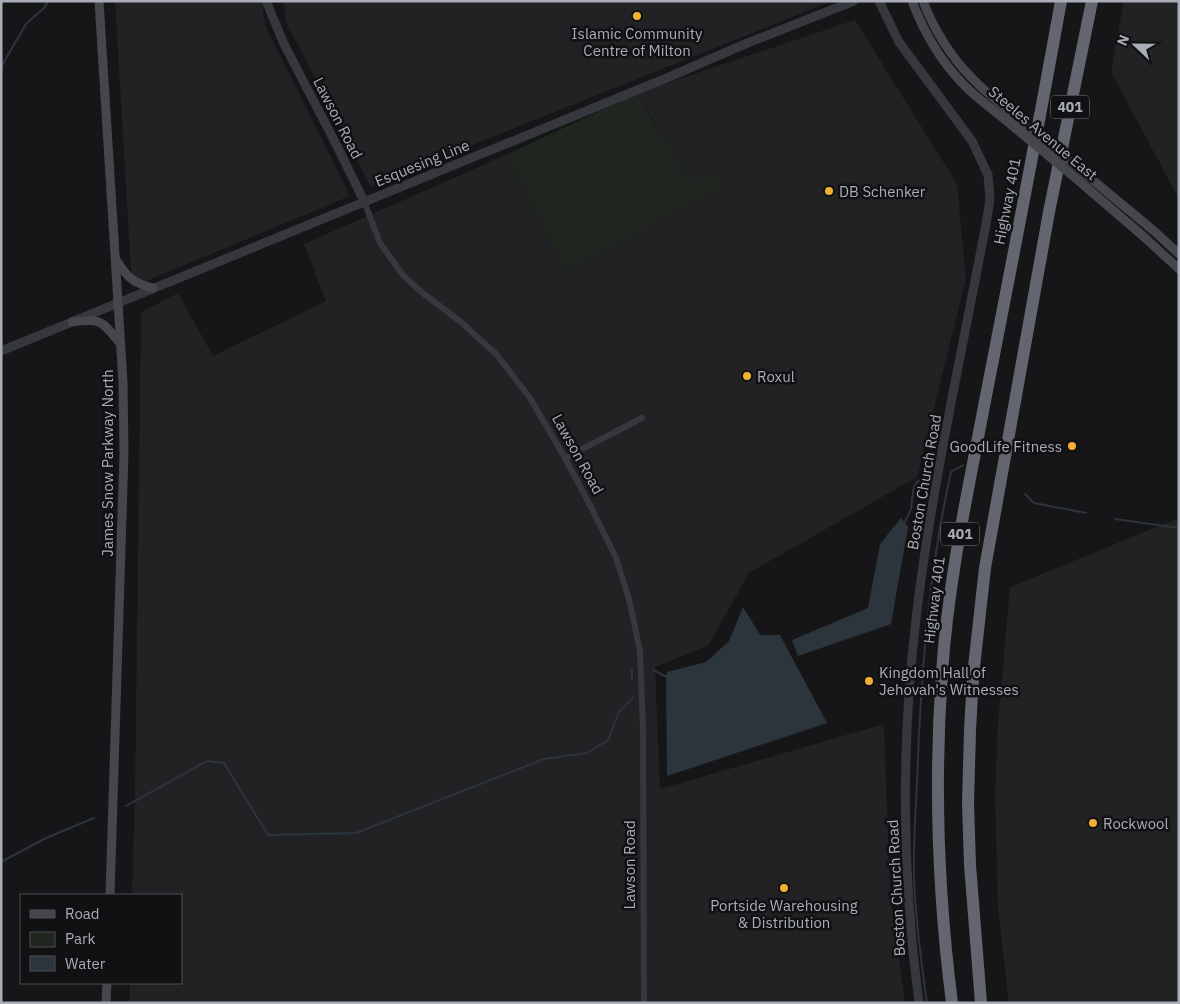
<svg xmlns="http://www.w3.org/2000/svg" width="1180" height="1004" viewBox="0 0 1180 1004" font-family="'IBM Plex Sans',sans-serif">
<rect width="100%" height="100%" fill="#161618"/>
<path fill="#222225" d="M115,1H262L265,25L350,196L132,287Z
M283,1H832L370,186L286,22Z
M1124,1H1179V199L1111,72Z
M855,20L957,184L966,278L917,477L749,573L708,646L655,667L660,789L884,724L890,894L905,1003H129L130,983H181V895H132L135,796L141,312L178,293L213,356L326,301L304,244L506,155L566,271L714,175L686,181L638,93Z
M1179,518V1003H1009L998,910L995,793L998,723L1010,587Z"/>
<path fill="#1e261f" d="M638,93L654,124L672,148L686,180L714,175L723,186L566,271L506,155Z"/>
<path fill="#2c353c" d="M901,518L908,527L891,624L798,656L792,640L868,608L880,544Z
M743,607L760,635H780L827,723L667,776L666,676L667,672L706,662L729,641Z"/>
<g fill="none" stroke-linecap="round" stroke-linejoin="round">
<path stroke="#2c353c" stroke-width="2" d="M1,67L26,24L45,7L48,1
M1025,494L1034,503L1086,513
M1115,519L1179,528
M904,524C906,519 909,514 911,509C914,492 909,479 932,477
M632,669V678
M653,670L667,677
M126,806L207,761L224,763L268,835L356,833L544,759L587,753L608,740L619,712L633,698
M1,862L44,839L94,818
M927,1003C921,961 915,917 914,875C913,836 917,796 918,757C922,661 930,566 951,472L963,465"/>
<path stroke="#37383d" stroke-width="6" d="M364,201L380,243L402,274L420,291L461,322L497,355L530,398L565,458L592,509L616,558L629,599L640,651L643,730L644,1003
M565,458L642,418"/>
<path stroke="#37383d" stroke-width="9" d="M266,1L284,44L337,146L364,201
M879,1L899,42L972,141L988,175L990,198L988,213C963,348 932,483 916,619C901,746 902,876 919,1003
M1,351L669,77L745,44L854,1"/>
<path stroke="#45474d" stroke-width="9" d="M99,1L123,382L124,453L110,895
M912,1C924,33 943,65 968,89C983,103 1000,115 1015,128
M923,1C933,28 951,57 971,77C987,94 1006,108 1023,124
M1083,172L1154,231L1179,254
M1079,181L1143,236L1179,269
M115,258C126,276 132,283 153,288
M72,322C100,319 101,319 119,342
M106,1003L107,983"/>
<path stroke="#63666e" stroke-width="12" d="M952,1003C938,893 934,783 942,673C948,581 968,491 985,401C1011,268 1037,135 1061,1
M981,1003L970,865L968,804L970,730L973,676L985,568L1049,212L1092,1"/>
<path stroke="#45474d" stroke-width="9" d="M1023,124L1083,172
M1015,128L1079,181"/>
</g>
<g fill="#f2b134" stroke="#111113" stroke-width="2">
<circle cx="637" cy="16" r="5"/>
<circle cx="829" cy="191" r="5"/>
<circle cx="747" cy="376" r="5"/>
<circle cx="1072" cy="446" r="5"/>
<circle cx="869" cy="681" r="5"/>
<circle cx="1093" cy="823" r="5"/>
<circle cx="784" cy="888" r="5"/>
</g>
<g text-anchor="middle" dominant-baseline="central" stroke-width="5" stroke-linejoin="round" paint-order="stroke">
<g fill="#111113" stroke="#7b7e86" stroke-width="1">
<rect x="1051" y="95.5" width="38" height="23" rx="4"/>
<rect x="941" y="522.5" width="38" height="23" rx="4"/>
</g>
<g font-size="14" font-weight="bold" fill="#a8adb8">
<text x="1070" y="107">401</text>
<text x="960" y="534">401</text>
</g>
<g font-size="15" fill="#a8adb8" stroke="#111113" text-anchor="start">
<text x="637" y="33" text-anchor="middle">Islamic Community<tspan x="637" dy="17">Centre of Milton</tspan></text>
<text x="839" y="191">DB Schenker</text>
<text x="757" y="376">Roxul</text>
<text x="1062" y="446" text-anchor="end">GoodLife Fitness</text>
<text x="879" y="672">Kingdom Hall of<tspan x="879" dy="17">Jehovah's Witnesses</tspan></text>
<text x="1103" y="823">Rockwool</text>
<text x="784" y="905" text-anchor="middle">Portside Warehousing<tspan x="784" dy="17">&amp; Distribution</tspan></text>
</g>
<g font-size="15" fill="#a8adb8" stroke="#111113">
<text transform="translate(338 118) rotate(63)">Lawson Road</text>
<text transform="translate(1043 133) rotate(40)">Steeles Avenue East</text>
<text transform="translate(422 163) rotate(-22)">Esquesing Line</text>
<text transform="translate(1007 201) rotate(-79)">Highway 401</text>
<text transform="translate(578 454) rotate(61)">Lawson Road</text>
<text transform="translate(107 463) rotate(-90)">James Snow Parkway North</text>
<text transform="translate(924 482) rotate(-80)">Boston Church Road</text>
<text transform="translate(934 600) rotate(-83)">Highway 401</text>
<text transform="translate(629 865) rotate(-90)">Lawson Road</text>
<text transform="translate(896 888) rotate(-93)">Boston Church Road</text>
</g>
</g>
<rect width="1180" height="1004" fill="none" stroke="#a8adb8" stroke-width="5"/>
<rect x="20" y="894" width="162" height="90" fill="#111113" stroke="#4d4f55"/>
<rect x="30" y="910" width="25" height="8" fill="#45474d" stroke="#4d4f55"/>
<text x="65" y="919" font-size="15" fill="#a8adb8">Road</text>
<rect x="30" y="932" width="25" height="15" fill="#1e261f" stroke="#4d4f55"/>
<text x="65" y="944" font-size="15" fill="#a8adb8">Park</text>
<rect x="30" y="956" width="25" height="15" fill="#2c353c" stroke="#4d4f55"/>
<text x="65" y="969" font-size="15" fill="#a8adb8">Water</text>
<g transform="translate(1135 45) rotate(292)" stroke="#111113" stroke-width="4" paint-order="stroke">
<path d="M0-4L9 19L0 12L-9 19Z" fill="#a8adb8"/>
<text y="-8" font-size="14" font-weight="bold" text-anchor="middle" fill="#a8adb8">N</text>
</g>
</svg>
